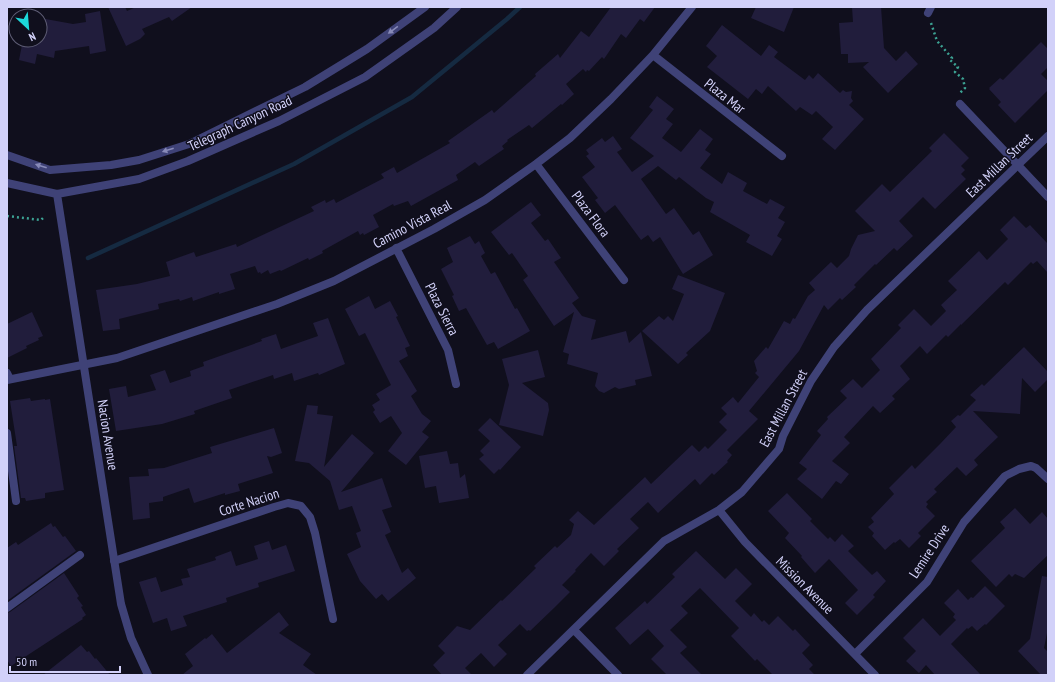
<svg xmlns="http://www.w3.org/2000/svg" width="1055" height="682" viewBox="0 0 1055 682" font-family="'PT Sans Narrow',sans-serif">
<rect width="100%" height="100%" fill="#100f1d"/>
<g fill="none" stroke-linecap="round" stroke-linejoin="round">
<path stroke="#152a41" stroke-width="4.5" d="M88,258L294,164L412,97L507,19L520,7"/>
</g>
<path fill="#211d3c" d="M108,7H125L127,11L136,7H192L172,21L169,17L142,29L145,34L140,39L126,46Z
M611,7H655L644,22L640,19L626,38L621,34L604,59L602,57L589,71L587,70L586,72L583,69L566,84L574,94L562,105L561,104L532,128L529,125L507,140L508,141L502,146L504,149L479,166L475,162L456,175L458,180L411,206L408,201L394,206L393,204L373,215L379,227L364,235L363,233L360,235L358,231L322,251L323,253L309,260L308,258L281,271L280,270L270,274L268,270L261,274L260,272L258,273L255,266L230,274L235,289L219,294V292L193,301L192,297L180,301L179,299L158,304L159,309L119,319L120,329L103,331L96,290L137,284L170,276L166,262L194,252L196,257L236,244L237,247L314,211L311,207L325,200L326,203L334,199L336,203L384,178L381,174L394,167L397,173L450,143L448,141L492,110L494,113L536,76L535,74L558,54L560,58L581,31L589,37Z
M756,7H794L784,32L751,18Z
M852,7H881L884,48L896,61L906,51L918,64L888,93L863,67L869,62L848,63V54H841L839,23L853,22Z
M100,11L106,51L90,54L89,46L55,51L54,58L37,54L35,64L19,60L23,40H40V18L73,24L86,22L85,14Z
M722,25L761,56L769,45L778,52L774,57L805,80L809,75L813,79L818,73L840,93L843,90L846,92L852,91L851,98L853,101L849,105L864,119L835,150L822,139L833,127L816,111L812,115L800,107L796,111L768,86L762,94L756,89L748,99L707,67L717,56L706,46Z
M1041,42L1048,49V67L1041,74L1048,81V90L1015,123L998,105L1001,102L989,89H990L989,88L1000,78L1003,80Z
M657,96L674,109L666,119L673,124L662,138L681,152L700,129L713,139L705,150L711,154L700,168L722,184L728,172L747,183L743,191L767,204L770,199L785,207L778,218L785,222L777,236L782,239L772,256L746,242L750,235L710,212L714,202L706,198L679,177L676,180L658,166L641,179L666,214L674,208L693,235L699,231L713,255L683,274L660,237L653,242L648,235L641,240L615,205L605,213L595,200L598,198L582,177L595,167L586,156L589,154L586,150L602,138L605,142L613,136L622,149L617,152L632,172L654,156L630,138L653,110L649,107Z
M944,133L969,158L961,166L965,170L961,174L966,179L935,209L923,197L899,221L913,236L897,251L894,248L876,265L875,264L854,285L856,287L842,300L840,298L828,310L824,305L799,351L749,411L758,419L727,450L732,455L727,461L728,462L714,475L712,473L700,485L695,479L658,513L648,502L630,519L639,528L617,549L619,551L604,566L591,553L575,570L576,571L562,585L570,592L554,608L530,631L529,630L527,631L520,624L498,645L507,654L494,667L481,653L465,668L472,675H442L433,665L445,653L438,646L457,626L470,630L501,600L502,601L536,568L534,566L555,546L557,548L571,535L574,524L569,520L578,511L594,525L645,477L651,484L692,445L699,452L705,446L708,449L727,430L719,422L727,414L721,408L733,397L738,403L759,377L755,373L757,371L754,361L766,347L768,349L784,321L790,324L793,318L795,319L808,296L815,290L809,283L831,262L837,268L849,256L851,249L858,235L875,231L855,211L882,184L890,192L932,151L929,148Z
M531,202L541,215L531,223L545,241L548,239L561,258L554,262L579,298L572,303L582,316L596,320L591,340L626,331L629,343L641,332L652,376L635,380L636,385L619,389L615,387L604,393L599,391L595,386L598,373L567,364L569,354L563,352L574,312L554,326L523,280L528,276L512,253L509,255L491,232Z
M1014,216L1026,228L1030,225L1048,244V273L1037,261L1033,264L1031,262L1008,285L1005,282L961,325V324L948,337L946,335L927,354L920,346L900,366L910,379L892,396L895,399L880,413L873,406L844,437L850,443L832,461L849,474L841,484L836,481L822,499L797,479L807,469L799,463L821,435L817,431L828,419L827,417L847,398L840,391L853,379L862,388L880,370L871,359L901,328L898,325L914,309L931,326L946,311L941,305L957,290L948,281L979,251L987,260L1008,239L1000,230Z
M470,236L475,244L479,241L485,253L481,256L491,274L495,272L515,309L517,308L530,331L498,349L494,342L487,345L466,308L459,311L452,296L454,295L441,269L453,262L447,248Z
M678,275L725,293L710,331L686,353L688,355L678,364L642,331L659,316L664,320L668,316L673,321L684,294L672,289Z
M369,296L375,309L390,301L398,316L396,317L410,346L405,348L408,356L399,361L417,391L411,396L422,414L431,421L422,432L429,437L406,465L388,451L402,433L391,416L380,423L373,412L375,410L372,405L380,400L376,394L391,385L365,333L359,336L345,309Z
M32,312L43,336L38,338L39,340L26,346L27,348L7,358V324Z
M328,318L345,364L319,375L318,373L294,381L292,373L274,379L273,375L229,390L232,398L194,411L195,414L162,424L116,431L109,389L126,386L128,397L156,390L150,375L165,370L170,383L191,376L190,371L204,366L203,362L262,341L261,339L276,334L281,349L318,336L313,323Z
M1024,347L1048,372V379L1035,392L1022,378L1020,414L973,411L998,437L974,460L978,465L966,476L957,467L934,489L937,492L926,502L928,504L926,507L935,516L918,533L921,536L909,548L900,539L895,543L894,542L885,550L872,536L874,533L868,527L874,522L871,518L894,494L889,488L912,465L915,469L940,444L956,427L951,421L958,415L960,416L976,400L970,395L982,384L984,386Z
M538,350L545,377L522,383L548,403L549,410L543,436L499,425L509,385L502,359Z
M30,398L31,401L45,399V400L50,399L64,490L45,493V498L26,501L25,498H21L14,446H17L10,401Z
M307,405L318,406L317,414L333,416L324,467L352,434L374,453L341,492L382,478L392,507L382,510L391,532L385,535L402,573L408,568L416,578L388,601L382,594L376,599L360,581L347,554L361,547L356,533L361,531L352,506L339,510L330,481L309,463L295,461Z
M490,418L521,447L500,470L499,469L494,474L479,459L484,455L480,451L490,441L478,430Z
M274,428L282,453L271,457L267,456L273,473L238,484L240,491L225,495V493L194,503L189,488L163,497V501L149,503L150,518L133,520L129,477L149,476L148,469L164,468L212,453L210,447Z
M447,451L450,464L458,463L460,478L465,474L469,498L439,503L436,486L425,488L419,456Z
M787,493L812,519L810,521L828,539L830,537L835,542L842,534L854,546L848,551L872,575L877,571L886,581L873,595L875,597L857,615L845,603L858,590L829,559L815,573L801,557L802,556L785,538L789,533L768,511Z
M1015,508L1030,524L1042,512L1048,519V555L1024,578L1015,574L1012,577L1009,574L996,587L971,561L1005,528L1000,522Z
M51,523L53,527L55,526L63,537L65,536L76,551L7,601V548L16,542L18,545Z
M269,541L272,550L286,545L295,571L258,583L259,587L226,598L227,602L183,616L187,626L171,631L167,618L153,623L139,582L156,577L161,592L183,585L181,579L190,577L187,569L216,560L215,557L231,551L236,566L258,559L254,546Z
M696,551L725,579L736,568L752,584L735,601L751,617L754,613L762,622L764,620L769,625L778,616L793,631L795,629L810,645L802,653L813,665L809,669L815,675H773L757,659L755,661L731,636L739,628L700,588L681,606L688,613L670,630L687,647L680,653L702,675H667L651,659L664,646L648,629L630,645L615,628L645,601L647,604L675,577L672,574Z
M64,573L79,596L77,598L83,606L81,607L86,615L82,618L83,619L11,666L7,660V613L10,612Z
M1042,576L1048,577V628L1044,648L1048,652V675H1041L1018,651L1030,639Z
M985,586L1005,606L986,625L985,624L977,631L972,626L968,629L967,628L951,644L981,675H935L926,665L919,673L906,661L916,651L903,638L923,618L940,636L956,620L953,617L955,614L944,603L958,589L968,600L971,597L973,598Z
M279,612L289,625L279,633L311,654L303,665L317,675H182L193,666L185,654L205,638L206,639L212,634L227,653Z
M81,645L87,652L89,651L95,659L96,658L110,675H43Z"/>
<g fill="none" stroke-linecap="round" stroke-linejoin="round">
<path stroke="#3ca293" stroke-width="2.5" stroke-dasharray="2 3" stroke-linecap="butt" d="M931,23L937,41L952,58L950,60L958,67L955,72L963,79L965,88L959,94
M7,216L41,220L45,216"/>
<path stroke="#3f4277" stroke-width="8" d="M7,155L50,170L111,165L139,160L189,144L305,87L367,49L425,7
M7,373L10,379
M7,433L16,501
M7,608L80,555"/>
<path stroke="#3f4277" stroke-width="8" d="M928,13L931,7
M653,55L782,156
M960,104L1048,197
M536,164L624,280
M396,248L448,350L456,384
M7,380L117,358L277,304L334,281L434,229L485,200L536,164L570,138L611,99L653,55L692,7
M719,510L745,542L875,675
M114,561L274,507L288,503L301,506L310,517L315,533L333,619
M574,630L618,675
M855,654L927,582L964,522L1005,476L1019,469L1031,466L1036,468L1048,479
M527,675L664,541L719,510L742,492L779,449L783,436L811,381L834,347L867,310L1048,136"/>
<path stroke="#3f4277" stroke-width="8" d="M7,183L57,194L139,179L188,161L279,121L365,77L434,28L457,7
M57,194L121,604L131,638L148,675"/>
</g>
<defs><path id="oneway-solid" d="M-6-.8H1V-3.2L6.5 0L1 3.2V.8H-6Z"/></defs>
<g fill="#888ab8">
<use href="#oneway-solid" transform="translate(393 30) rotate(144)"/>
<use href="#oneway-solid" transform="translate(168 150) rotate(162)"/>
<use href="#oneway-solid" transform="translate(41 166) rotate(-162)"/>
</g>
<g text-anchor="middle" dominant-baseline="central" stroke-width="3" stroke-linejoin="round" paint-order="stroke">
<g font-size="14" fill="#d2d1f9" stroke="#100f1d">
<text transform="translate(725 96) rotate(38)">Plaza Mar</text>
<text transform="translate(240 123) rotate(-25)">Telegraph Canyon Road</text>
<text transform="translate(999 165) rotate(-44)">East Millan Street</text>
<text transform="translate(591 214) rotate(53)">Plaza Flora</text>
<text transform="translate(412 224) rotate(-28)">Camino Vista Real</text>
<text transform="translate(442 309) rotate(63)">Plaza Sierra</text>
<text transform="translate(783 408) rotate(-62)">East Millan Street</text>
<text transform="translate(108 435) rotate(81)">Nacion Avenue</text>
<text transform="translate(249 502) rotate(-18)">Corte Nacion</text>
<text transform="translate(929 551) rotate(-57)">Lemire Drive</text>
<text transform="translate(805 585) rotate(45)">Mission Avenue</text>
</g>
</g>
<rect width="1055" height="682" fill="none" stroke="#d2d1f9" stroke-width="16"/>
<g transform="translate(28 28) rotate(154)"><circle r="19" fill="#100f1d" stroke="#5e5d75"/>
<path d="M0-3L7 15L0 10L-7 15Z" fill="#1cd8da"/>
<text y="-6" font-size="11" font-weight="bold" text-anchor="middle" fill="#d2d1f9">N</text>
</g>
<path d="M10 666v6h110v-6" fill="none" stroke="#d2d1f9" stroke-width="2"/>
<text x="16" y="666" font-size="12" fill="#d2d1f9" stroke="#100f1d" stroke-width="3" paint-order="stroke">50 m</text>
</svg>
